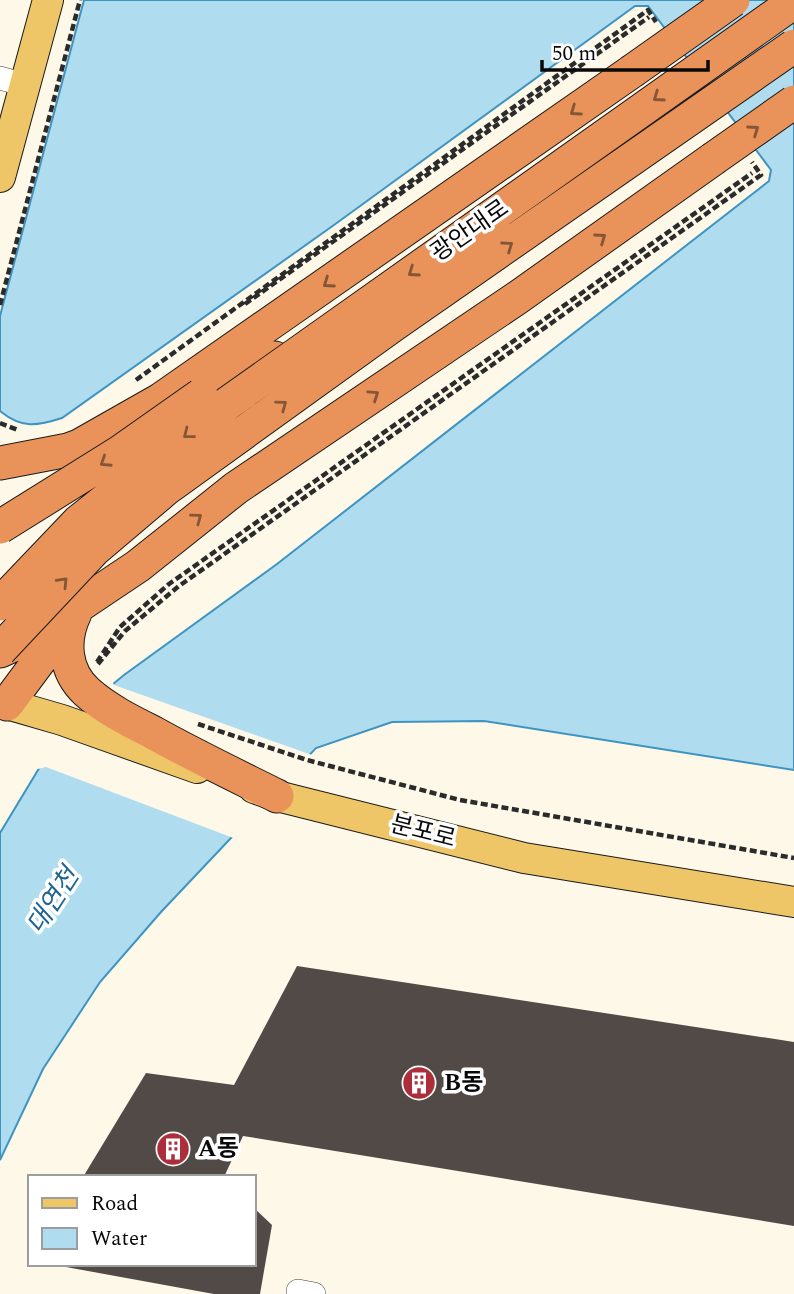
<svg xmlns="http://www.w3.org/2000/svg" width="794" height="1294" viewBox="0 0 794 1294" font-family="Spectral,'Noto Sans KR',serif">
<rect width="100%" height="100%" fill="#fdf8e8"/>
<path fill="#b0dcf0" stroke="#3e94c1" stroke-width="2" d="M84,0H794V770L484,721L392,722L316,748L161,912L100,982L43,1069L0,1160V833L67,722L124,675L277,564L769,181L771,170L648,6H635L334,225L62,418C37,426 22,429 0,411V316Z"/>
<path fill="#fdf8e8" d="M112,681L114,685L312,755L236,839L46,767L34,770L64,720Z"/>
<path fill="#514a47" d="M297,966L794,1042V1226L243,1136L224,1177H83L146,1073L234,1085Z
M254,1208L272,1225L260,1294H214L66,1267V1264H254Z"/>
<g fill="none" stroke-linecap="round" stroke-linejoin="round">
<g stroke="#3c3c3c" stroke-width="24">
<path id="minor" d="M0,78L25,85
M298,1294V1291L314,1294"/>
</g>
<g stroke="#1a1a1a" stroke-width="32">
<path id="major" d="M0,177L48,0
M0,702L62,720L197,768
M254,788L277,796L524,858L794,902"/>
</g>
<g stroke="#1a1a1a" stroke-width="35">
<path id="highway" d="M201,395L275,358
M0,463L68,450L79,446L160,400L631,72
M75,613C62,640 64,671 87,692C106,709 130,721 152,732C193,755 235,775 277,796
M0,651L35,635L138,566L236,488L517,298L713,159
M7,704L68,622"/>
</g>
<path stroke="#2b2b2b" stroke-width="4.5" stroke-dasharray="7 3.5" stroke-linecap="butt" d="M245,304L649,17
M0,305L80,0
M136,380L648,10L656,22
M0,423L18,430
M97,662L120,627L169,584L752,173
M98,664L125,631L179,586L761,175L752,162
M198,724L307,760L460,800L794,858"/>
<use href="#minor" stroke="#fff" stroke-width="23"/>
<use href="#major" stroke="#eec567" stroke-width="30"/>
<use href="#highway" stroke="#e9935a" stroke-width="33"/>
<g stroke="#1a1a1a" stroke-width="35" stroke-linecap="butt">
<path id="highway-bridge" d="M631,72L733,0
M713,159L794,102
M0,527L120,452L201,395
M0,604L78,522L228,403L794,2
M0,650L94,550L167,488L393,325L794,46"/>
</g>
<use href="#highway-bridge" stroke="#e9935a" stroke-width="33"/>
</g>
<defs><path id="oneway-chevron" d="M-2-3.5L2.5 0L-2 3.5" fill="none" stroke-width="1.6" stroke-linecap="round" stroke-linejoin="round" transform="scale(1.75)"/></defs>
<g stroke="#845536">
<use href="#oneway-chevron" transform="translate(658 97) rotate(145)"/>
<use href="#oneway-chevron" transform="translate(575 111) rotate(145)"/>
<use href="#oneway-chevron" transform="translate(754 130) rotate(-35)"/>
<use href="#oneway-chevron" transform="translate(601 238) rotate(-35)"/>
<use href="#oneway-chevron" transform="translate(508 246) rotate(-35)"/>
<use href="#oneway-chevron" transform="translate(413 272) rotate(145)"/>
<use href="#oneway-chevron" transform="translate(328 283) rotate(145)"/>
<use href="#oneway-chevron" transform="translate(374 395) rotate(-34)"/>
<use href="#oneway-chevron" transform="translate(282 405) rotate(-36)"/>
<use href="#oneway-chevron" transform="translate(188 434) rotate(142)"/>
<use href="#oneway-chevron" transform="translate(105 462) rotate(147)"/>
<use href="#oneway-chevron" transform="translate(197 518) rotate(-37)"/>
<use href="#oneway-chevron" transform="translate(63 582) rotate(-46)"/>
</g>
<defs>
<g id="building-disc" transform="scale(1.75)"><circle r="9.5" fill="#ad2e3b" stroke="#fff"/><path d="M-4-6H4V6H1V3H-1V6H-4ZM-2.5-4.3h1.7v1.8h-1.7ZM.8-4.3h1.7v1.8H.8ZM-2.5-1h1.7V.8h-1.7ZM.8-1h1.7V.8H.8Z" fill="#fff"/></g>
</defs>
<g fill-rule="evenodd">
<use href="#building-disc" x="419" y="1083"/>
<use href="#building-disc" x="173" y="1149"/>
</g>
<g text-anchor="middle" dominant-baseline="central" stroke-width="7" stroke-linejoin="round" paint-order="stroke">
<g font-size="24" fill="#090909" stroke="#fff">
<text transform="translate(470 231) rotate(-35)">광안대로</text>
<text transform="translate(423 832) rotate(14)">분포로</text>
</g>
<g font-size="24" font-weight="bold" fill="#090909" stroke="#fff" text-anchor="start">
<text x="444" y="1083">B동</text>
<text x="198" y="1149">A동</text>
</g>
<g font-size="26" font-style="italic" fill="#1e6590" stroke="#fff">
<text transform="translate(53 901) rotate(-57)">대연천</text>
</g>
</g>
<rect x="28" y="1175" width="228" height="91" fill="#ffffff" stroke="#9d9d9d" stroke-width="2"/>
<rect x="42" y="1198" width="35" height="10" fill="#eec567" stroke="#9d9d9d" stroke-width="2"/>
<text x="91" y="1210" font-size="21" fill="#090909">Road</text>
<rect x="42" y="1228" width="35" height="21" fill="#b0dcf0" stroke="#9d9d9d" stroke-width="2"/>
<text x="91" y="1245" font-size="21" fill="#090909">Water</text>
<path d="M542 60v10h166v-10" fill="none" stroke="#090909" stroke-width="3.5"/>
<text x="552" y="60" font-size="21" fill="#090909" stroke="#ffffff" stroke-width="5" paint-order="stroke">50 m</text>
</svg>
